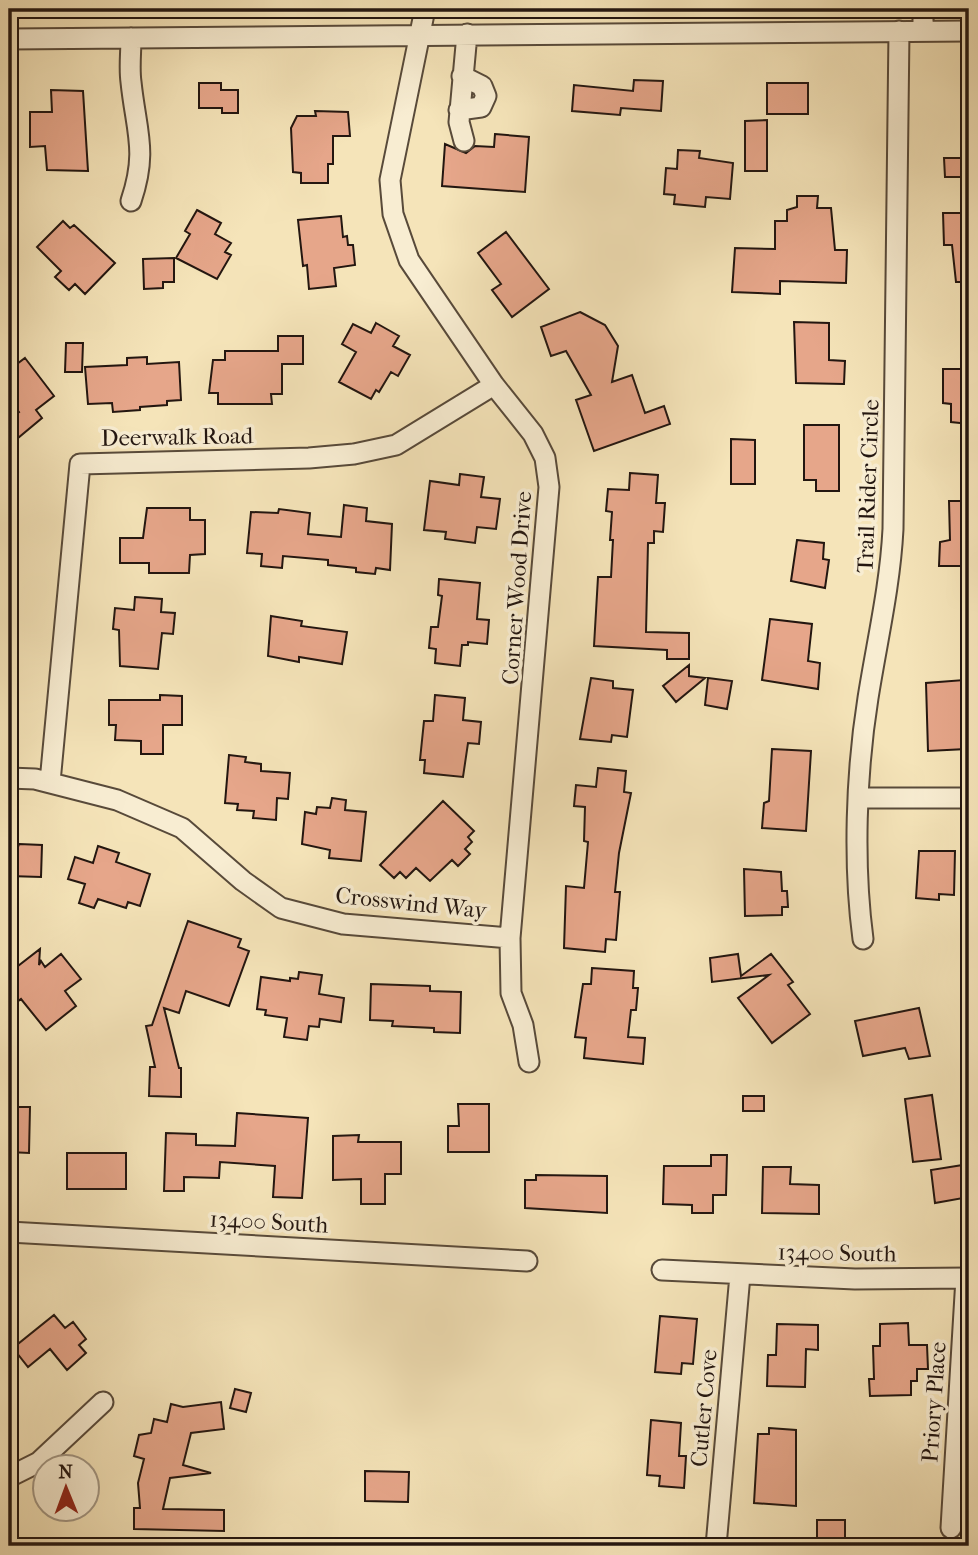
<svg xmlns="http://www.w3.org/2000/svg" width="978" height="1555" viewBox="0 0 978 1555" font-family="'IM FELL French Canon',serif">
<rect width="100%" height="100%" fill="#f5e4b9"/>
<filter id="stains"><feTurbulence type="fractalNoise" baseFrequency=".00286" numOctaves="4"/><feColorMatrix values="0 0 0 0 .2 0 0 0 0 .09 0 0 0 0 .02 0 0 0 .5 -.17"/></filter>
<radialGradient id="worn" r=".72"><stop offset=".6" stop-color="#630" stop-opacity="0"/><stop offset="1" stop-color="#630" stop-opacity=".3"/></radialGradient>
<path fill="#e6a68a" stroke="#231610" stroke-width="2" d="M634,80L663,81L661,111L621,108L620,115L572,111L574,85L633,91Z
M199,83H221V90H238V113H222V108H199Z
M767,83H808V114H767Z
M51,90L83,91L88,171L47,170L45,146L30,147V112H52Z
M315,111L348,112L350,136H333V164H328V183H301V173L293,172L291,128L297,116H316Z
M767,120V171H745V121Z
M495,134L529,137L525,192L442,186L445,144L466,153L475,146L494,147Z
M678,150L700,151L699,158L733,163L730,199L706,197L705,207L674,204L675,195L664,194L666,168L677,169Z
M944,158H969V177H945Z
M797,196H818L817,208H831L835,250H847L846,283L780,281V294L732,292L735,248L775,249V221H787V210L797,207Z
M197,210L221,223L215,234L231,243L225,252L231,255L217,279L176,258L190,234L185,231Z
M943,213H967L969,282H956L952,245H944Z
M341,216L343,237L347,236L348,245H353L355,265L334,268L336,286L309,289L307,265L303,266L298,220Z
M63,221L70,228L74,225L115,263L85,294L75,284L69,290L55,277L61,271L37,247Z
M506,232L549,289L512,317L492,290L501,284L478,253Z
M174,258V282H163V288L144,289L143,259Z
M580,312L605,325L618,346L612,382L632,375L645,413L664,406L670,424L594,451L576,400L591,395L566,351L551,356L541,327Z
M794,322L829,323V360L845,361L844,384L796,383Z
M376,323L399,336L393,346L410,355L398,376L391,372L379,392L376,390L371,399L339,382L356,352L342,344L353,324L371,333Z
M278,336H303V364H282V394H271L272,404H218V393H209L213,360H225V351H278Z
M66,343H83L82,372H65Z
M147,357V364L179,362L181,400L167,401V405L140,407V410L113,412L112,403L88,404L85,367L127,365V358Z
M25,358L54,396L36,410L42,418L18,438L9,426V420L19,412L9,400V370Z
M943,369H969V424L951,422V404L943,403Z
M804,425H839V491H816V480H804Z
M731,439L755,440V484H731Z
M630,473L658,475L656,503H665L663,532L654,531V543H648L646,632L689,633V659H667V650L594,646L598,577H611L613,540H610L612,512L606,511L608,489L629,490Z
M460,474L484,477L481,497L500,499L496,529L477,527L475,543L445,539L446,532L424,530L430,481L459,485Z
M949,501H969V566H939L940,542L950,540Z
M344,505L367,508L366,521L392,524L390,570L376,568L375,574L356,572V568L328,565V560L283,556L282,568L261,566L262,554L247,553L251,512L278,513L279,509L310,513L308,534L341,537Z
M147,508H190V520H205V554L190,555L189,573H149V563H120V538H143Z
M797,540L824,543L823,559L829,560L825,588L791,581Z
M439,579L480,583L477,619L489,620L487,644L468,642V645H462L460,666L435,663L436,649L429,648L431,627H438L442,596L438,595Z
M135,597L162,599L161,612L175,613L173,634L162,633L158,669L120,666L119,630L113,629L115,608L134,610Z
M271,616L302,621L301,626L347,632L342,664L299,657V662L268,656Z
M770,619L812,624L808,661L820,663L818,689L762,680Z
M689,665V676L705,678L676,702L663,686Z
M591,678L613,681V688L633,690L627,737L612,735L611,742L580,739Z
M708,678L732,681L727,709L705,705Z
M964,680L966,749L928,751L926,683Z
M160,695L182,696V725H163V754H141V741L115,740L116,725H109V700H160Z
M435,695L465,698L463,720L481,722L479,744L468,743L463,777L424,773L425,760H420L424,721H433Z
M772,749L811,751L806,831L762,828L764,803L769,801Z
M229,755L246,757L245,762L261,764V771L290,773L288,799L277,798L276,820L253,818L254,811L237,810L238,804L225,803Z
M598,768L626,771L624,792L631,793L619,853L615,892H620L616,940L606,939L605,952L564,948L566,886L584,888L588,842L584,841L585,807L574,806L576,785L596,787Z
M332,798L346,800L345,810L366,812L361,861L329,858L330,850L302,844L305,812L316,814L317,807L330,808Z
M443,801L474,831L468,837L472,842L465,849L470,854L458,866L452,860L430,881L416,868L406,878L400,872L394,878L380,865Z
M19,844L42,845L41,877L9,876V847H18Z
M98,846L119,853L116,862L150,874L140,906L128,902L126,908L98,899L94,908L79,903L85,884L68,879L75,857L93,863Z
M919,851H955L954,895L939,894V900L916,898Z
M744,869L781,872L782,891H787L788,907H782V915L745,916Z
M188,921L241,939L238,947L249,951L229,1006L186,991L179,1013L164,1008L179,1068H181V1097L149,1096L150,1067H155L146,1026L152,1025Z
M40,949L39,965L41,961L45,967L61,954L81,979L65,991L76,1006L46,1030L21,999L9,1008V973Z
M738,954L741,976L771,954L793,982L788,985L810,1014L772,1043L738,998L769,975L712,982L710,958Z
M592,968L634,971L633,988H638L636,1010H631L628,1037L645,1038L643,1064L584,1058L586,1038L575,1037L583,984H591Z
M299,972L322,975L319,994L344,998L341,1022L320,1019L319,1027L309,1026L307,1040L284,1037L287,1018L265,1015L266,1010L257,1009L261,977L290,981V978L298,979Z
M371,984L430,986V991L461,992L460,1033L434,1032V1028L392,1026L393,1021L370,1020Z
M919,1008L930,1056L909,1059L905,1048L863,1056L855,1021Z
M932,1095L941,1159L913,1162L905,1099Z
M743,1096H764V1111H743Z
M458,1104H489V1152H448V1126H459Z
M9,1107H30L29,1153L9,1152Z
M237,1113L308,1118L302,1198L273,1197L275,1166L220,1162L219,1178L184,1177V1191H164L166,1133L196,1134V1145L235,1146Z
M359,1135L358,1142H401V1174H385V1204H361V1179L333,1180V1136Z
M67,1153H126V1189H67Z
M711,1155H727L726,1195H713V1213H692V1205L663,1204L664,1166H711Z
M969,1164V1197L935,1203L931,1170Z
M763,1167H791L790,1184L819,1185V1214L762,1213Z
M536,1175L607,1176V1213L525,1208V1180H536Z
M54,1315L65,1328L73,1322L86,1339L79,1345L86,1353L67,1370L50,1349L28,1367L13,1348Z
M660,1316L697,1319L693,1364L682,1363L681,1374L655,1372Z
M908,1323L909,1345H927L928,1369H917V1381H911V1395L870,1396L869,1379H874L873,1346H880V1324Z
M777,1324L818,1325V1350L806,1349L805,1387L767,1386L768,1355H776Z
M235,1389L251,1393L246,1412L230,1408Z
M221,1402L224,1429L191,1433L183,1465L211,1473L170,1478L163,1509L224,1510V1531L134,1529V1508H140L138,1483L144,1459L134,1456L139,1435L151,1433L154,1419L167,1422L171,1404L183,1407Z
M651,1420L681,1423L679,1456H686L684,1488L659,1486L660,1476L647,1475Z
M769,1428L796,1430V1506L754,1503L758,1434H769Z
M365,1471L409,1472L408,1502L365,1501Z
M817,1520H845V1546H817Z"/>
<g fill="none" stroke-linecap="round" stroke-linejoin="round">
<g stroke="#584a3a" stroke-width="23">
<path id="minor" d="M425,9L390,180L393,214L409,260L494,385L533,434L545,458L549,487L510,938L511,993L523,1025L529,1062
M923,31V9
M131,38C131,52 129,68 131,82C136,131 148,151 131,201
M9,39L969,31
M459,110L481,107L486,96L482,86L462,76
M464,141L459,122L467,34
M9,778L35,779L117,800L182,828L243,881L281,908L343,924L510,938
M50,782L80,464L309,458L354,454L396,445L494,385
M860,798H969
M863,939C853,864 856,773 868,698C877,641 890,587 893,529L899,31
M9,1232L527,1261
M662,1270L855,1279L969,1278
M9,1477L39,1462L103,1402
M951,1528L966,1278
M716,1546L740,1275"/>
</g>
<use href="#minor" stroke="#f8edd2" stroke-width="19"/>
</g>
<g text-anchor="middle" dominant-baseline="central" stroke-width="7" stroke-linejoin="round" paint-order="stroke">
<g font-size="23" fill="#231610" stroke="#f8edd2">
<text transform="translate(177 437) rotate(-1)">Deerwalk Road</text>
<text transform="translate(868 486) rotate(-88)">Trail Rider Circle</text>
<text transform="translate(517 588) rotate(-86)">Corner Wood Drive</text>
<text transform="translate(411 903) rotate(6)">Crosswind Way</text>
<text transform="translate(269 1222) rotate(3)">13400 South</text>
<text transform="translate(837 1253) rotate(1)">13400 South</text>
<text transform="translate(934 1402) rotate(-86)">Priory Place</text>
<text transform="translate(704 1408) rotate(-85)">Cutler Cove</text>
</g>
</g>
<rect width="978" height="1555" fill="none" stroke="#f5e4b9" stroke-width="35"/>
<rect x="10" y="10" width="957" height="1534" fill="none" stroke="#231610" stroke-width="3.5"/>
<rect x="18" y="18" width="943" height="1520" fill="none" stroke="#231610" stroke-width="2"/>
<g transform="translate(66 1488) rotate(359)"><circle r="33" fill="#f8edd2" stroke="#a39784" stroke-width="2"/>
<path d="M0-5L12 26L0 18L-12 26Z" fill="#8f2418"/>
<text y="-10" font-size="19" font-weight="bold" text-anchor="middle" fill="#231610">N</text>
</g>
<rect width="100%" height="100%" filter="url(#stains)"/>
<rect width="100%" height="100%" fill="url(#worn)"/>
</svg>
